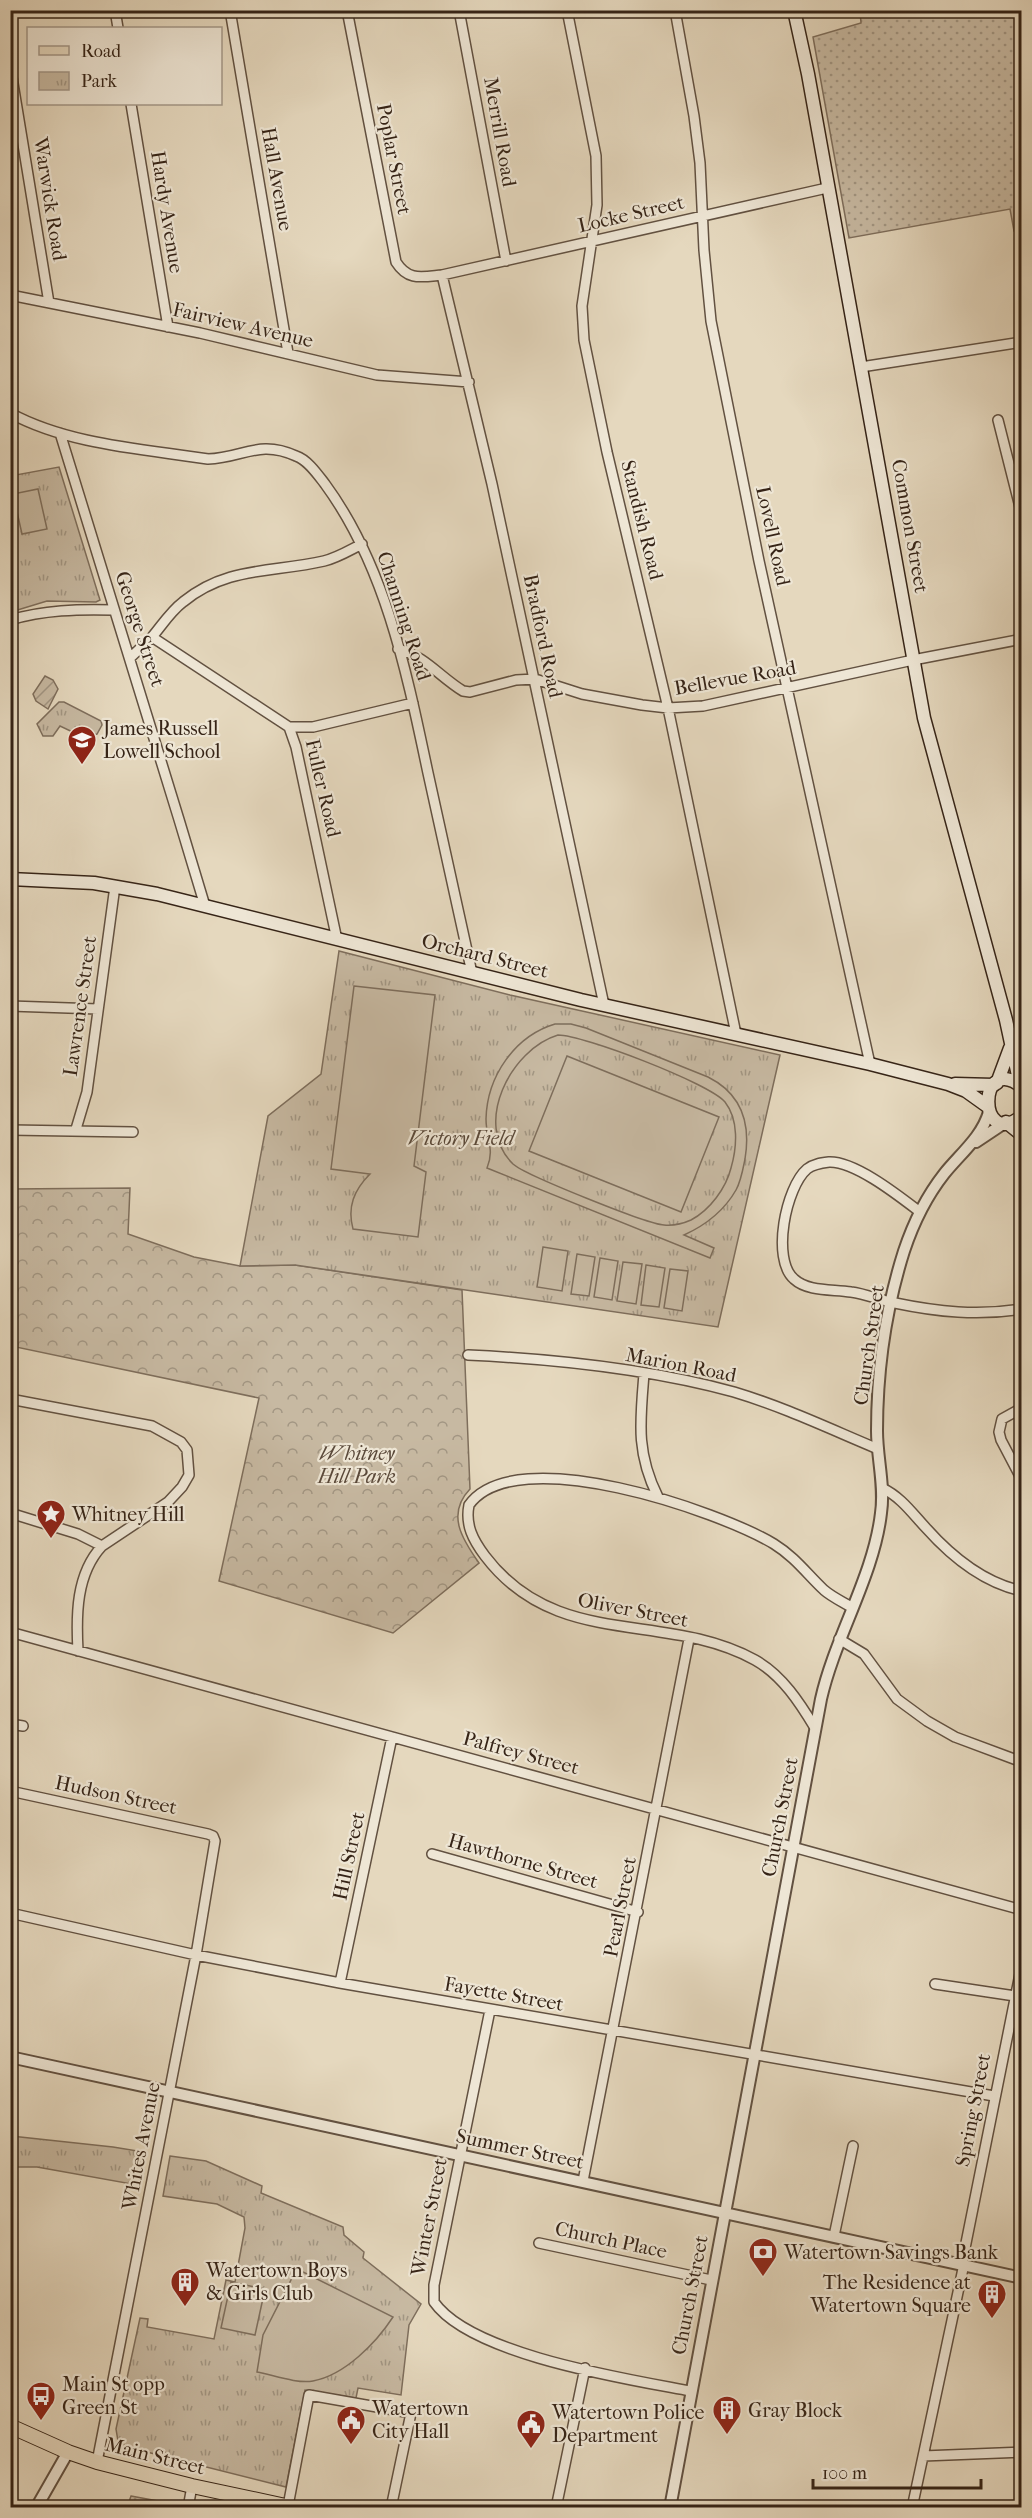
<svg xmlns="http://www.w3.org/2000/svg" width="1032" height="2518" viewBox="0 0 1032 2518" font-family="'IM FELL French Canon',serif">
<defs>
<pattern id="grass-dots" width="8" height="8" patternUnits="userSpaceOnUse" patternTransform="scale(1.5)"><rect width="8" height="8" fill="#c7b9a2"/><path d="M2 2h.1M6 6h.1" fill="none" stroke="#a29683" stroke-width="1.8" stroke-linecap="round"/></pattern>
<pattern id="forest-crowns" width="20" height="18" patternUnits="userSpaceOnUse" patternTransform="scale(1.5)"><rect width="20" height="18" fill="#c7b9a2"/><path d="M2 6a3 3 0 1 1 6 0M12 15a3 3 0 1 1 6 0" fill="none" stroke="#a29683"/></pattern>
<pattern id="park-tufts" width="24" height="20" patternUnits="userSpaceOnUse" patternTransform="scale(1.5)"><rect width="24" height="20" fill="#c7b9a2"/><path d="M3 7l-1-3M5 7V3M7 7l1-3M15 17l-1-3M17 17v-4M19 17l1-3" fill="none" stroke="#a29683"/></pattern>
<pattern id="garden-furrows" width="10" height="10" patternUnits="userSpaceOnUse" patternTransform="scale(1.5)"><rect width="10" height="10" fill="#c7b9a2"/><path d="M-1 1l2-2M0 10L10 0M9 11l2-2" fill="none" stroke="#a29683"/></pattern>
</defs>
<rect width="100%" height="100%" fill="#e5d8be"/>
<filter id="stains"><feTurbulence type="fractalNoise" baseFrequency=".00333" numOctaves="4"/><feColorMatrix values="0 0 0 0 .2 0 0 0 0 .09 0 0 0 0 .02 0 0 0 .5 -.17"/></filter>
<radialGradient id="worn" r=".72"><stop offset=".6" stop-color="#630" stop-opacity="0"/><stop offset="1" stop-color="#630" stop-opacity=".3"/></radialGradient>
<path fill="url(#grass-dots)" stroke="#7e6e5c" stroke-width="1.5" d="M860,11H1021V231H1014L1010,209L849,238L813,37L861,23Z
M131,2496L174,2504L177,2507H127Z"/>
<path fill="url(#forest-crowns)" stroke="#7e6e5c" stroke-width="1.5" d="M130,1188L128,1234L194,1257L240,1266L295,1265L462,1290L470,1489C446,1514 462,1539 479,1563L393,1633L219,1581L259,1398L11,1346L10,1189Z"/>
<path fill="url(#park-tufts)" stroke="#7e6e5c" stroke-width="1.5" d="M59,467L100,600L96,602L47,601L11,612L10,476Z
M59,702H64L101,721L102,725L97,734L83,737L60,726L53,736H43L37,724Z
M339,951L510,995L780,1055L718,1327L295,1265L240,1266L268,1116L321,1074Z
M11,2136L113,2147L144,2152L137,2185L37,2167H11Z
M170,2156L206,2161L262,2186L261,2193L343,2227L344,2235L364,2252L363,2258L421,2304L409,2325L401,2395L358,2388L356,2398L305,2390L286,2487L127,2447L118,2441L116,2429L140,2318L148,2319L147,2327L214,2339L226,2280L235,2282L245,2228L244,2217L217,2204L163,2196Z"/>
<path fill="url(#garden-furrows)" stroke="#7e6e5c" stroke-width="1.5" d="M45,676L53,680L58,689L48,709L36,701L33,694Z"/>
<path fill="#c7b9a2" stroke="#7e6e5c" stroke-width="1.5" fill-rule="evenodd" d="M38,489L47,529L22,534L13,494Z
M354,986L435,995L414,1166L426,1172L418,1237L353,1229C347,1207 354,1190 370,1174L331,1169Z
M555,1024H571L586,1028L708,1077C742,1094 751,1123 745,1159C743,1169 741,1181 736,1190C724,1211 706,1225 684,1235L714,1248L710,1258L487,1168C495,1149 486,1139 486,1119C487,1076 515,1036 555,1024ZM558,1035C583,1035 709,1083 725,1102C739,1120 737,1147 731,1168C726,1188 710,1210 691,1220C682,1224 674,1226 664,1225C647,1224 525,1175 513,1164C472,1124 511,1049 558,1035Z
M567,1056L719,1117L681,1212L529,1151Z
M543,1247L568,1251L562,1291L537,1287Z
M577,1254L595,1257L589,1296L571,1294Z
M600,1258L618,1261L612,1300L594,1297Z
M623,1262L642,1264L636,1304L617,1301Z
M646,1265L665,1268L659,1307L641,1305Z
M670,1269L688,1271L682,1311L664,1308Z
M303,2272L393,2317C376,2343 345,2375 313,2381C297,2384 273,2375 257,2372L263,2335L293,2276Z
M231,2282L265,2289L255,2335L221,2328Z"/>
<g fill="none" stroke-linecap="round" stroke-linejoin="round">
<g stroke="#625141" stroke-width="12">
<path id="minor" d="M115,10L118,28
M230,10L288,353
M347,10L396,262C408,281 421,277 442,275L827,188
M459,10L506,261
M567,10L596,156L597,205L582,306L584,340L607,452L668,708L736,1034
M675,10L694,116L700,163L704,250L711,321L759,561L870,1064
M10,65L49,303
M131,104L168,327
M442,275L492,484L604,1005
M10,295L200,333L377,375L469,382
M861,367L1022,342
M10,413C69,445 144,449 208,459C243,458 259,439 296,456C308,460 318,475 325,484C386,567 407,674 428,773C443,840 458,907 472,973
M998,420L1022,515
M60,433C108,591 158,748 205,906
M10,620C44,610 78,609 113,610
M152,637C162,625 171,611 183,602C227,566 272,573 324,561C337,558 350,550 362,544
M398,649C425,656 440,677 463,691L470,692L516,680L535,679L582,694L642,705L668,708L703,706L913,660L1022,639
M131,657L152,637L289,727L296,747L337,940
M289,727H313L413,703
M10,1006L98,1009
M76,1129L87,1092L115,886
M10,1130L133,1132
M920,1212C899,1196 855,1161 829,1162C821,1163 813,1164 807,1169C786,1187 771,1259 794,1279C808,1292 833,1289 851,1292C866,1294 880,1300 895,1303C938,1312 978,1316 1022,1309
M468,1355C554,1359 650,1369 734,1392C784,1407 830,1429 878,1449
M644,1374C640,1422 636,1453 658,1497
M10,1399L152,1426L181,1442L187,1450L189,1475L182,1487L168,1502L102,1546C76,1574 76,1615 78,1651
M1022,1408L1002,1419L999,1432L1001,1440L1022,1480
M882,1488C901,1497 912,1513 926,1528C951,1556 984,1583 1022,1591
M10,1513L78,1534L102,1546
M10,1632L1022,1910
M839,1639L864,1654L897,1699L927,1721L955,1737L1022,1762
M10,1724L23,1726
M815,1728C800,1703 782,1675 755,1660C664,1610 557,1651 485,1556C473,1540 465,1525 469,1505C515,1440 719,1511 774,1544C795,1557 807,1574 824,1590C832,1597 843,1602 851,1607
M10,1791L208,1834L213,1836L215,1841L196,1955L97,2462
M432,1854L638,1912
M10,1913L196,1955L340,1983L994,2096
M340,1983L392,1737
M935,1984L1015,1996
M490,2010L434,2285V2302C471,2355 627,2379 690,2391
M583,2181L689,1639
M834,2236L853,2146
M539,2243L711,2280
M962,2263L1022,1964
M923,2456L1022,2452
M288,2506L309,2395L411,2413L391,2508
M188,2508L192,2486
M556,2508L585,2368
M912,2508L964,2264"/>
</g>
<g stroke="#625141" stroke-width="14">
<path id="tertiary" d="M976,1142L1006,1122
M10,2057L1022,2278
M36,2508L68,2452
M670,2508L821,1699C835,1637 874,1575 881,1513C885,1486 877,1458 877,1431C877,1371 886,1308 904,1251C913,1224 926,1197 944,1174C959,1155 982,1137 989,1112"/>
</g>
<g stroke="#362417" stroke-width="15">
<path id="secondary" d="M794,10L808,74L924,718L1006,1020L1020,1085
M10,879L94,883L157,894L581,1000L870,1064L948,1084L966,1091L987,1106
M997,1083L1010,1048
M955,1084L994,1085
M1022,1087C977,1051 977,1152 1022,1116
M1006,1122L1022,1135"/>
</g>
<g stroke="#362417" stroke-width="16">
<path id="primary" d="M10,2426L68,2452L97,2462L192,2486L295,2508"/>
</g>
<use href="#minor" stroke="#eee6d5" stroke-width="9"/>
<use href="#tertiary" stroke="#eee6d5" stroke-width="10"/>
<use href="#secondary" stroke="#eee6d5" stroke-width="12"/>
<use href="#primary" stroke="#e5d8be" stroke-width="14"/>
</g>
<defs>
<g id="school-pin" transform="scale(1.5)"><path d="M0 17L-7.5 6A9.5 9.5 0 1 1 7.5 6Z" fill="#8f2418" stroke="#eee6d5"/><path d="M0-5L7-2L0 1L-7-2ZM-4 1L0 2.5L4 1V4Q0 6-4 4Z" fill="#fff"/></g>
<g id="sight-pin" transform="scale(1.5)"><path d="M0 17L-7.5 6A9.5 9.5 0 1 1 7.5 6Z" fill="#8f2418" stroke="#eee6d5"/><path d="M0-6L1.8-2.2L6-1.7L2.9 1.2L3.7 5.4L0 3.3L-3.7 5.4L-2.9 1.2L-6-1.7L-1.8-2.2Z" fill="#fff"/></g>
<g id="bank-pin" transform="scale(1.5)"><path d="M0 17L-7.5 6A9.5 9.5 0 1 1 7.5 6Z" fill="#8f2418" stroke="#eee6d5"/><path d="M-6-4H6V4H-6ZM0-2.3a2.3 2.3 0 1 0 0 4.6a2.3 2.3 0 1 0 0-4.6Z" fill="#fff"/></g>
<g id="building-pin" transform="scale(1.5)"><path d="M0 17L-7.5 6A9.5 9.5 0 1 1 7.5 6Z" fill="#8f2418" stroke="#eee6d5"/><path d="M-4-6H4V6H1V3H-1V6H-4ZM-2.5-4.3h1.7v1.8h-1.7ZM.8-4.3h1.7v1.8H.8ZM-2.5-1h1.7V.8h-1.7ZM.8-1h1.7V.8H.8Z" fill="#fff"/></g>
<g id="bus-pin" transform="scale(1.5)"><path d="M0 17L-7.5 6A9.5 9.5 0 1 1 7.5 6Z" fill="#8f2418" stroke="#eee6d5"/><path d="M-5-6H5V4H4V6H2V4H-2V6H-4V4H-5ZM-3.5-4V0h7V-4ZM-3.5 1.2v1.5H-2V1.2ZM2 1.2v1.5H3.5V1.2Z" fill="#fff"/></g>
<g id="civic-pin" transform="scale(1.5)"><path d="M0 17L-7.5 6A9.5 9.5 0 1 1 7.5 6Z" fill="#8f2418" stroke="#eee6d5"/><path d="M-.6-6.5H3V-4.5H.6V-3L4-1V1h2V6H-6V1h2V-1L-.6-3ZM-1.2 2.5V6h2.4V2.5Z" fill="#fff"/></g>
</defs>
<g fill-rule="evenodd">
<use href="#school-pin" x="82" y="740"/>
<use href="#sight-pin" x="51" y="1514"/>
<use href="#bank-pin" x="763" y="2252"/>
<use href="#building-pin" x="185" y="2282"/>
<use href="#building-pin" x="992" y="2294"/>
<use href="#bus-pin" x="41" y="2396"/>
<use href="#building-pin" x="727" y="2410"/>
<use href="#civic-pin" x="351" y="2420"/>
<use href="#civic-pin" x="531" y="2424"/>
</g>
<g text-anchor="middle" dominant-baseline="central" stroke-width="4.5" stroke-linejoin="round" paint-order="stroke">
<g font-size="20" fill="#362417" stroke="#eee6d5">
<text transform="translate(500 132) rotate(80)">Merrill Road</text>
<text transform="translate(394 159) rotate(79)">Poplar Street</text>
<text transform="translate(277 179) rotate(80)">Hall Avenue</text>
<text transform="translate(50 199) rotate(81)">Warwick Road</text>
<text transform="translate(167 212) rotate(81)">Hardy Avenue</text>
<text transform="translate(631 214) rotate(-13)">Locke Street</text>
<text transform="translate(243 325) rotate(13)">Fairview Avenue</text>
<text transform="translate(642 520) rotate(76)">Standish Road</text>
<text transform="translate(910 526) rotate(80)">Common Street</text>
<text transform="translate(773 536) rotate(78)">Lovell Road</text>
<text transform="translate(404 616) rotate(72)">Channing Road</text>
<text transform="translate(140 629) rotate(72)">George Street</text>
<text transform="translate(543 636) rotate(78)">Bradford Road</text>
<text transform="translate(735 678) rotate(-10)">Bellevue Road</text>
<text transform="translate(323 788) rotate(77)">Fuller Road</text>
<text transform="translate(485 956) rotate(14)">Orchard Street</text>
<text transform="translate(80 1006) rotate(-82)">Lawrence Street</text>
<text transform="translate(869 1345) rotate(-82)">Church Street</text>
<text transform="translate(681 1365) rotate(11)">Marion Road</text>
<text transform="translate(633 1610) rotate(11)">Oliver Street</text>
<text transform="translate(521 1753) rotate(15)">Palfrey Street</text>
<text transform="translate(116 1795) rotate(12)">Hudson Street</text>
<text transform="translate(780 1817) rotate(-79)">Church Street</text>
<text transform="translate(349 1856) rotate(-78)">Hill Street</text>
<text transform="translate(523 1861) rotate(16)">Hawthorne Street</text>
<text transform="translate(620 1907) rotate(-79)">Pearl Street</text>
<text transform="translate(504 1994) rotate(10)">Fayette Street</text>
<text transform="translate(973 2110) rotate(-79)">Spring Street</text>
<text transform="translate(141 2146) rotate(-79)">Whites Avenue</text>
<text transform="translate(520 2149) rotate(12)">Summer Street</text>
<text transform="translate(429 2217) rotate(-79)">Winter Street</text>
<text transform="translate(611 2240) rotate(12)">Church Place</text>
<text transform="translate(690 2295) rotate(-79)">Church Street</text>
<text transform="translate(155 2456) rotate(14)">Main Street</text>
</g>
<g font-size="20" fill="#362417" stroke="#eee6d5" text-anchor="start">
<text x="103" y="728">James Russell<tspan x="103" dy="23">Lowell School</tspan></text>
<text x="72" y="1514">Whitney Hill</text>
<text x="784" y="2252">Watertown Savings Bank</text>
<text x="206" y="2270">Watertown Boys<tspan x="206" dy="23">&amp; Girls Club</tspan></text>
<text x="971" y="2282" text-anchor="end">The Residence at<tspan x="971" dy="23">Watertown Square</tspan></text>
<text x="62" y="2384">Main St opp<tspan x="62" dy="23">Green St</tspan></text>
<text x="372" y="2408">Watertown<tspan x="372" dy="23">City Hall</tspan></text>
<text x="748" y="2410">Gray Block</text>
<text x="552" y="2412">Watertown Police<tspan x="552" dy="23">Department</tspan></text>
</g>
<g font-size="20" font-style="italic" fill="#5a493a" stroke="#eee6d5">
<text x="461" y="1138">Victory Field</text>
<text x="357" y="1453">Whitney<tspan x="357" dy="23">Hill Park</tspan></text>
</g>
</g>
<rect width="1032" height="2518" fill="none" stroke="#e5d8be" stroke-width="36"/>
<rect x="12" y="12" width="1008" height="2494" fill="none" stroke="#362417" stroke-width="3"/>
<rect x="18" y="18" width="996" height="2482" fill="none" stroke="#362417" stroke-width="1.5"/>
<rect x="27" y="27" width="195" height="78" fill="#eee6d5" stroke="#a49889" stroke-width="1.5"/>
<rect x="39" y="46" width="30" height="9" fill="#e5d8be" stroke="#a49889" stroke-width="1.5"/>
<text x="81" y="57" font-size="18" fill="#362417">Road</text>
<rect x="39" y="72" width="30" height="18" fill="url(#park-tufts)" stroke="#a49889" stroke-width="1.5"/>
<text x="81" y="87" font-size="18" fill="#362417">Park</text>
<path d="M813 2479v9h168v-9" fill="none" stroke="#362417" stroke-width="3"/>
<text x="822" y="2479" font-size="18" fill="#362417" stroke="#eee6d5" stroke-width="4.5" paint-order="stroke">100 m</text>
<rect width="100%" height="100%" filter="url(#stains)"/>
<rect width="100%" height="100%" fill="url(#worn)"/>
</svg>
